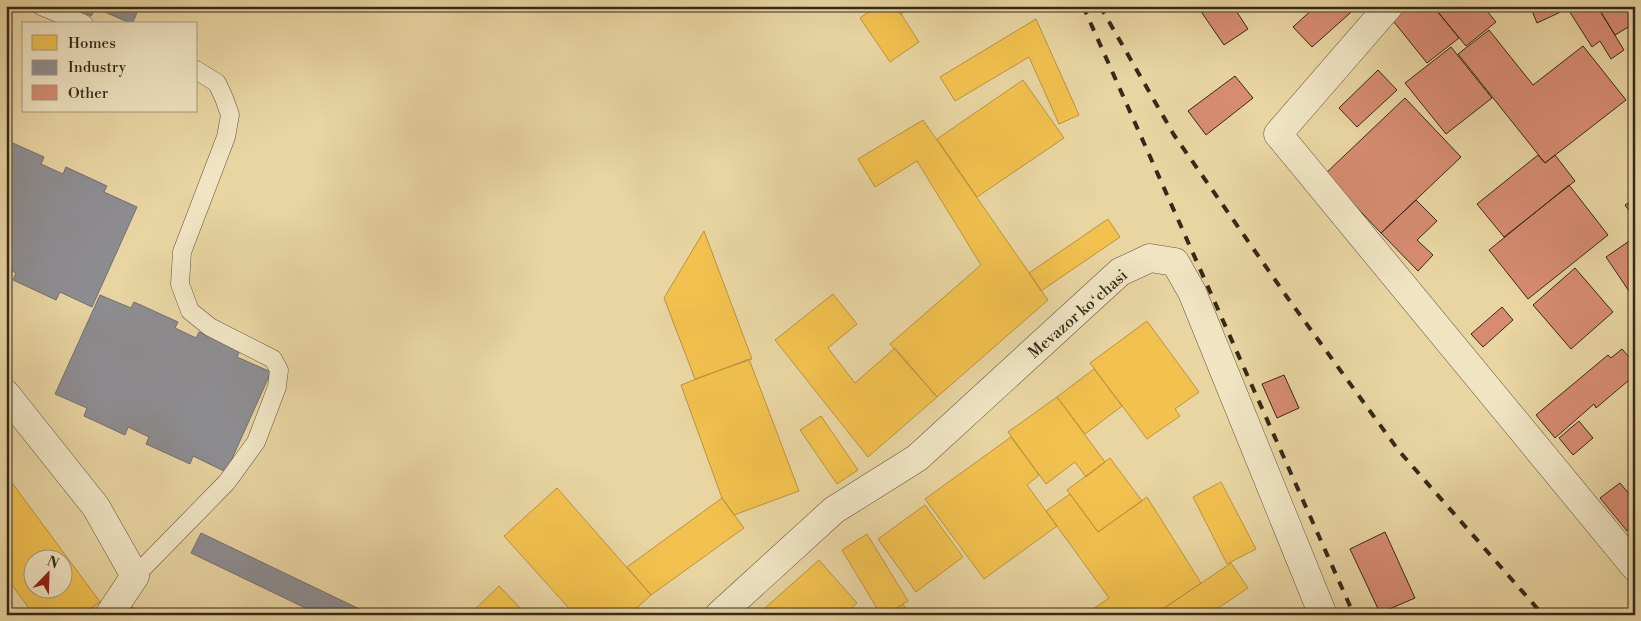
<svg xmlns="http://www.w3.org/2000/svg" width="1641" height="621" viewBox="0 0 1641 621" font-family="'Libre Bodoni',serif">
<rect width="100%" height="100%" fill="#e8d5a2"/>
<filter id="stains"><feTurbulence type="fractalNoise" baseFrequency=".004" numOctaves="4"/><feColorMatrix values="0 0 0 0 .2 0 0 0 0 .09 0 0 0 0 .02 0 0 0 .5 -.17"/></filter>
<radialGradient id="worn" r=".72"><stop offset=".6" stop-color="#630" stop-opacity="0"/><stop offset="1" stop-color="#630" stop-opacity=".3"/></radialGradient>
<path fill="#f2c14e" stroke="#ba933e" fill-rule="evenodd" d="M861,6H877L869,11Z
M877,6H896L919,42L890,62L860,18Z
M896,6H909L901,15Z
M1036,19L1079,115L1059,124L1029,57L955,101L940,77Z
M1023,80L1064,138L977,197L937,139Z
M923,120L1048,300L937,397L890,344L981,265L917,161L875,187L858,159Z
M1108,219L1120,237L1041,291L1029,273Z
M704,231L752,359L695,379L664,298Z
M833,294L857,324L828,348L855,383L895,348L937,397L868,457L775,340Z
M1147,321L1199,392L1175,409L1180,416L1147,439L1090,363Z
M749,359L799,491L734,515L722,498L681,385Z
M1094,369L1122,406L1085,434L1057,397Z
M1057,397L1105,462L1086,477L1075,462L1046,484L1008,432Z
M821,416L858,470L837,484L800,430Z
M1011,437L1039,475L1027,485L1057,526L984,579L925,499Z
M1110,458L1142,501L1098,532L1067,490Z
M7,476L100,602L82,615H34L6,577ZM32,558H62V588H32Z
M1221,482L1256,549L1227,564L1193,497Z
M557,488L651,595L629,615H575L504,536Z
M1070,494L1098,532L1147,497L1201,583L1154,615H1085L1109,598L1046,511Z
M722,498L744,528L651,595L627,567Z
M925,505L963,557L916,592L878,539Z
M867,534L908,601L886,615H881L842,550Z
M819,560L857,603L845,615H827L823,611L818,615H771L765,608Z
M1231,563L1248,588L1208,615H1154Z
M499,586L527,615H469Z
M903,604L909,615H886Z
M131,606L144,615H125Z
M765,608L771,615H757Z"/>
<path fill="#8d8d92" stroke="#736f6e" d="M70,6H140L132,24L96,8L91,16Z
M6,140L44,157L41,164L63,174L66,167L107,186L104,192L137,207L92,307L60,292L56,300L13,280L16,273L6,268Z
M100,295L131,308L134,302L178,322L175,328L196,338L199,332L240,350L237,357L271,372L226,472L193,456L190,464L146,444L149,437L128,427L125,435L84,416L87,408L55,394Z
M201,533L372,615H320L191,553Z"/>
<path fill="#d78c72" stroke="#362919" d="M1197,6H1211L1202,13Z
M1211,6H1233L1248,29L1224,45L1202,13Z
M1316,6H1358L1312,47L1293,27Z
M1403,6H1433L1459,38L1427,63L1390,17Z
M1433,6H1483L1496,22L1466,46Z
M1530,6H1565L1567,9L1537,23Z
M1566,6H1597L1624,50L1611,59L1600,41L1592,47Z
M1597,6H1635V23L1615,35Z
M1489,30L1533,85L1583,46L1626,100L1545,163L1458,54Z
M1451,47L1492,98L1446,134L1405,83Z
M1378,70L1397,90L1357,127L1339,108Z
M1235,76L1253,98L1206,135L1188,111Z
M1405,98L1461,157L1381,233L1325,174Z
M1538,155L1545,163L1555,155L1575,181L1504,237L1477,204Z
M1569,185L1608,235L1528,299L1489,250Z
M1635,199V219L1625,205Z
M1416,200L1437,221L1417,240L1433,255L1418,271L1381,233Z
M1635,237V300L1606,257Z
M1575,268L1613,312L1571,349L1533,305Z
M1502,307L1513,320L1483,347L1471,334Z
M1622,349L1635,364V375L1596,408L1594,404L1555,438L1536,415L1608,355L1611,358Z
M1284,375L1299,408L1277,418L1262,384Z
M1579,421L1593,438L1573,455L1559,438Z
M1620,483L1635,501V525L1627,531L1600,498Z
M1385,532L1415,598L1380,613L1350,549Z"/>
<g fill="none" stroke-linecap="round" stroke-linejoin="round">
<g stroke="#62543b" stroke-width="19">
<path id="lane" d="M41,6L84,24
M135,576L227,482L256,442L277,387L279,370L273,359L210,327L190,311L180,284L182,252L226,137L230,115L224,98L217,83L196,70"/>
</g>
<g stroke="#62543b" stroke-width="29">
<path id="street" d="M1389,6L1278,134L1635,567
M6,394L96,507L135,576L109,615
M719,615L834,510L917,458L1120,272L1150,258L1175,262L1192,292L1323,615"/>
</g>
<use href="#lane" stroke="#f0e4c3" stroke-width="18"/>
<use href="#street" stroke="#f0e4c3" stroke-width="28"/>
<path stroke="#362919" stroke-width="4" stroke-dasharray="9 9" stroke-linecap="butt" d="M1083,6L1354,615
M1100,6L1174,135L1287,297L1399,451L1543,615"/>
</g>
<g text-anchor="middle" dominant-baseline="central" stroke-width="5" stroke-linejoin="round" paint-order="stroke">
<g font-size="16" fill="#362919" stroke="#f0e4c3">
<text transform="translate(1078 314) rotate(-41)">Mevazor koʻchasi</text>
</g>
</g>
<rect width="1641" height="621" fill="none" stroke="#e8d5a2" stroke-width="25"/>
<rect x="8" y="8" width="1626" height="606" fill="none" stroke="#362919" stroke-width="2.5"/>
<rect x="12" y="12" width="1616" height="596" fill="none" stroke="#362919"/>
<rect x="22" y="22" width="175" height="90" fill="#f0e4c3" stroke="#a6997f"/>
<rect x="32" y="35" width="25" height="15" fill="#f2c14e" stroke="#a6997f"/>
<text x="68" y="48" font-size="15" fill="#362919">Homes</text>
<rect x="32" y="60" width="25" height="15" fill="#8d8d92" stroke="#a6997f"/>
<text x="68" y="72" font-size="15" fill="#362919">Industry</text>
<rect x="32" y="85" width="25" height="15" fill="#d78c72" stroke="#a6997f"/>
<text x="68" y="98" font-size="15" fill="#362919">Other</text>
<g transform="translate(48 574) rotate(23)"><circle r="24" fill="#f0e4c3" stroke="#a6997f"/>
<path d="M0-4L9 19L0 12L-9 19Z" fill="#8f2418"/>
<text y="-8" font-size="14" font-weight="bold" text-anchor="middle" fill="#362919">N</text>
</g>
<rect width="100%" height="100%" filter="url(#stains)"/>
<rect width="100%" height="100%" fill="url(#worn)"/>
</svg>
